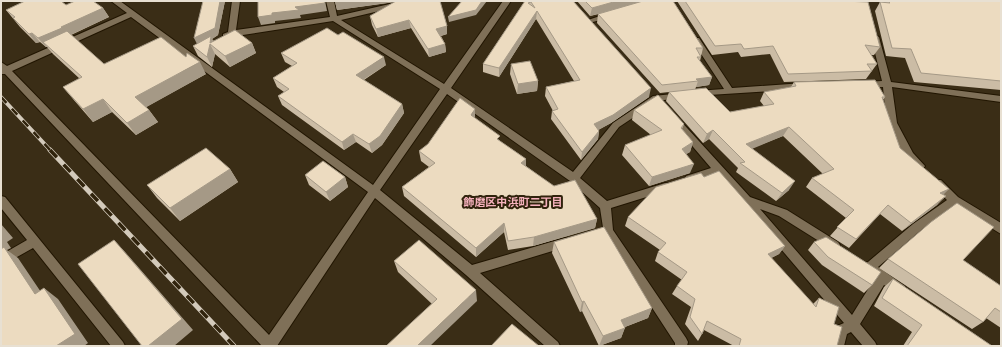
<svg xmlns="http://www.w3.org/2000/svg" width="1002" height="347" viewBox="0 0 1002 347" font-family="'IBM Plex Sans','Noto Sans JP',sans-serif">
<rect width="100%" height="100%" fill="#3a2d16"/>
<g fill="none" stroke-linecap="round" stroke-linejoin="round">
<g stroke="#211501" stroke-width="2">
<path id="minor" d="M111,1H120L373,185L440,89L333,21L223,38V34L228,32L232,1H240L236,30L330,17L326,1H334L337,16L403,1H417L413,3L341,20L444,84L503,1H511L451,88L573,172L613,123L653,96L683,93L684,95L683,97L658,101L619,127L580,178L607,201L665,183L669,184L670,187L669,190L611,208L613,230L686,338L688,342L687,346H675V343L604,234L600,208L570,181L447,94L380,190L472,265L565,238L569,240L571,243L569,246L480,273L558,342L560,346H545L466,275L375,198L277,346H262L5,74H1V62L7,66L127,13ZM131,17L368,192L269,335L12,71Z
M609,13L613,15L612,17L589,23L585,21Z
M872,35H875L879,37L891,82L1001,96V102L892,87L897,123L913,153L925,166L923,169C911,173 890,133 887,122C885,110 884,98 883,87L864,88L860,85L864,82L882,81L871,37Z
M693,38H699L732,88L804,83L808,86L804,89L693,96L692,94L696,91L724,89L692,40Z
M674,116L677,117L750,197L787,210L838,242L840,245L838,248L834,250L830,248L779,216L760,209L852,315L875,278L865,272L862,267L864,263L868,262L913,224L947,200L933,186L932,183L933,180H941L958,197L1001,223V234L954,205L921,230L878,267L905,286L907,290L905,294L901,295L884,285L860,324L875,342L877,346H863L851,332L847,334L844,346H832L837,326L844,323L717,174L690,183L686,182L685,179L686,176L711,168L671,121L669,119Z
M1,196L5,197L123,342L125,346H111L33,248L1,266V255L27,240L1,208Z"/>
</g>
<use href="#minor" fill="#7f7058" fill-rule="evenodd"/>
<g stroke="#d3cabb" stroke-width="4">
<path id="rail-far1" d="M1,97L51,151"/>
</g>
<g stroke="#d3cabb" stroke-width="5">
<path id="rail" d="M50,150L234,346"/>
</g>
<use href="#rail-far1" stroke="#30230c" stroke-width="2.5" stroke-dasharray="8" stroke-linecap="butt"/>
<use href="#rail" stroke="#30230c" stroke-width="3.5" stroke-dasharray="10" stroke-linecap="butt"/>
</g>
<path fill="#cbbca5" d="M203,1H225L218,35L212,39L214,41L252,43L256,53L230,67L215,54L212,67L198,56L193,46L197,44Z
M335,1H440L447,34L441,36L445,44L446,52L429,57L411,28L378,37L372,25L370,16L395,2L337,10Z
M525,1H573L649,97L611,123L598,130L599,131L598,139L581,160L551,119L552,111H553L545,96L546,87L574,81L536,19L499,77L483,72V64Z
M577,1H673L703,48L700,61L712,77L709,85L696,87L695,90L730,112L764,106L760,101L764,92L791,87L794,82L885,97L883,100L900,148L943,195L937,205L902,231L880,214L849,248L830,236L846,218L806,187L812,178L823,174L783,136L752,148L789,190L776,201L736,172L738,168L709,139L703,143L666,101L669,92L660,93L597,23L598,14L611,11L590,16Z
M677,1H842L880,47L874,55H871L877,64L866,79L784,82L770,54L741,57L738,52L712,55Z
M882,1H1001V90L914,82L905,58L886,56L875,11L880,2H881Z
M66,5L103,8L109,17L71,35L104,64L206,74L146,107L149,110L158,122L136,135L112,112L93,122L73,99L63,87L80,79L53,54L47,47H46L40,42L36,43L20,27L6,10Z
M281,53L386,65L364,80L402,104L404,113L382,145L372,153L356,142L344,150L282,105L278,96L284,92L277,87L273,78L292,66L285,62Z
M511,64L538,81L537,91L517,94L510,74Z
M634,110L684,124L682,129L693,142L690,152L686,154L690,173L649,186L622,155L625,145L651,135L632,120Z
M475,118L500,141L526,159V166L597,219L595,228L533,246L508,250L504,232L476,257L404,196L402,187L429,167L421,161L419,151Z
M230,169L238,182L180,221L157,198L147,185Z
M305,175L345,177L348,187L330,201L309,185Z
M704,177L785,246L779,254L771,258L813,304L819,298L834,324L837,346H734L704,330L702,334L698,341L685,324L691,307L672,294L677,286L682,280L655,261L658,252L660,250L625,226L628,217Z
M554,242L652,308L648,318L625,327L621,338L599,346L582,311L580,312L552,253Z
M814,242L872,285L864,293L822,265L808,250Z
M888,259L1001,286V328L986,318L983,322L972,329L879,268Z
M394,261L477,301L432,304L398,272Z
M893,279L992,346H903L912,332L874,306L884,287Z"/>
<path fill="#a59986" d="M220,1H225L218,35L212,39L216,46L210,43L198,46L194,38Z
M324,1H325L327,11L300,15L301,18L275,21V23L261,25L258,17L295,7Z
M344,1H401L337,10L335,2Z
M482,1H487L476,15L449,22L448,17Z
M617,1H645L590,16L592,8Z
M103,8L109,17L68,36L43,42L47,47H46L38,38L61,27Z
M537,11L536,19L499,77V68Z
M409,20L411,28L378,37L376,29Z
M447,26V34L437,37L436,29Z
M32,33L40,42L36,43L29,34Z
M252,43L256,53L230,67L225,56Z
M210,44L215,54L212,67L207,57Z
M445,44L446,52L429,57L428,49Z
M384,57L386,65L358,83L356,75Z
M200,62L206,74L143,109L135,97Z
M712,77L709,85L696,87L698,81L696,79Z
M538,81L537,91L517,94L518,84Z
M651,88L649,97L611,123L593,133L594,124Z
M103,99L112,112L93,122L83,109Z
M402,104L404,113L382,145L372,153L369,144Z
M475,109V119L471,115Z
M149,110L158,122L136,135L127,123Z
M789,127L783,136L742,153L746,144Z
M713,130L709,139L703,143L707,134Z
M599,131L598,139L581,160L582,152Z
M353,134L356,142L344,150L342,142Z
M693,142L690,152L678,159L682,149Z
M526,159V169L521,163Z
M694,164L690,173L649,186L652,177Z
M230,169L238,182L180,221L170,208Z
M345,177L348,187L330,201L326,192Z
M795,181L789,190L776,201L782,193Z
M949,189L940,198V193Z
M946,196L937,205L902,231L911,223Z
M597,219L595,228L533,246L534,237Z
M504,223V232L476,257V248Z
M1,224L13,238L7,242L11,248L7,250L18,258L49,304L35,294L1,254Z
M114,240L126,253L193,330L174,346H148Z
M785,246L779,254L762,263L768,254Z
M44,288L58,299L88,343L84,346H56Z
M476,290L477,301L430,346H417Z
M584,301L582,311L580,312L582,302Z
M652,308L648,318L617,330L621,320Z
M625,328L621,338L599,346L603,336Z"/>
<path fill="#ecdbc0" stroke="#a59986" fill-rule="evenodd" d="M25,1H61L66,5L75,1H93L103,8L61,27L62,28L38,38L32,33L29,34L13,18L15,17L6,10Z
M203,1H220L215,28L194,38Z
M258,1H324L325,3L295,7L299,10L272,13V15L258,17Z
M396,1H440L447,26L436,29L445,44L428,49L409,20L376,29L370,16Z
M462,1H482L476,10L448,17Z
M525,1H573L651,88L613,115L594,124L599,131L582,152L552,111L558,109L546,87L580,80L537,11L499,68L483,64ZM531,2L535,8L528,3Z
M585,1H617L592,8Z
M643,1H673L703,48H696L701,57H697L712,77L696,79L698,81L662,85L598,14Z
M685,1H842L868,2L880,47L865,45L877,64H867L872,71L788,74L773,46L744,49L741,44L715,46Z
M888,1H1001V81L921,73L911,49L892,48L880,2L890,3Z
M327,28L338,35L343,32L384,57L356,75L402,104L380,136L369,144L353,134L342,142L278,96L289,89L273,78L297,63L281,53Z
M235,30L252,43L225,56L210,44L207,57L193,46L211,36L210,43Z
M67,31L104,64L161,37L186,57L187,53L200,62L135,97L149,110L127,123L103,99L83,109L63,87L82,77L43,42Z
M530,61L538,81L518,84L511,64Z
M875,80L885,97H882L900,148L949,189L940,193L946,196L911,223L888,205L856,239L837,227L854,210L812,178L834,169L789,127L746,144L795,181L782,193L740,163L745,162L713,130L707,134L669,92L706,88L730,112L774,104L764,92L796,86L794,82Z
M658,95L684,124L681,128L693,142L682,149L694,164L652,177L625,145L662,130L634,110Z
M460,98L475,109L471,115L500,136L497,139L526,159L521,163L554,186L575,180L597,219L534,237L508,241L504,223L476,248L402,187L435,163L419,151L428,144Z
M206,148L230,169L170,208L147,185Z
M323,161L345,177L326,192L305,175Z
M719,171L785,246L768,254L816,307L819,298L839,307L834,324L842,327L837,346H739L741,339L707,321L702,334L690,317L695,299L677,286L687,272L658,252L666,243L628,217L656,187L701,173L704,177Z
M957,203L994,227L963,260L1001,286V312L995,308L983,322L888,259L931,222Z
M604,227L652,308L621,320L625,328L603,336L584,301L582,302L554,242Z
M826,237L881,272L872,285L828,257L814,242Z
M114,240L182,319L148,346H142L78,264Z
M419,240L476,290L417,346H386L437,299L394,261Z
M4,247L35,294L44,288L75,334L56,346H1V249Z
M893,279L992,346H907L922,325L882,298Z
M512,324L539,346H491Z"/>
<g text-anchor="middle" dominant-baseline="central" stroke-width="4" stroke-linejoin="round" paint-order="stroke">
<g font-size="11" font-weight="bold" fill="#f6b2bd" stroke="#30230c">
<text x="513" y="202">飾磨区中浜町二丁目</text>
</g>
</g>
<rect width="1002" height="347" fill="none" stroke="#e8e0d2" stroke-width="4"/>
</svg>
